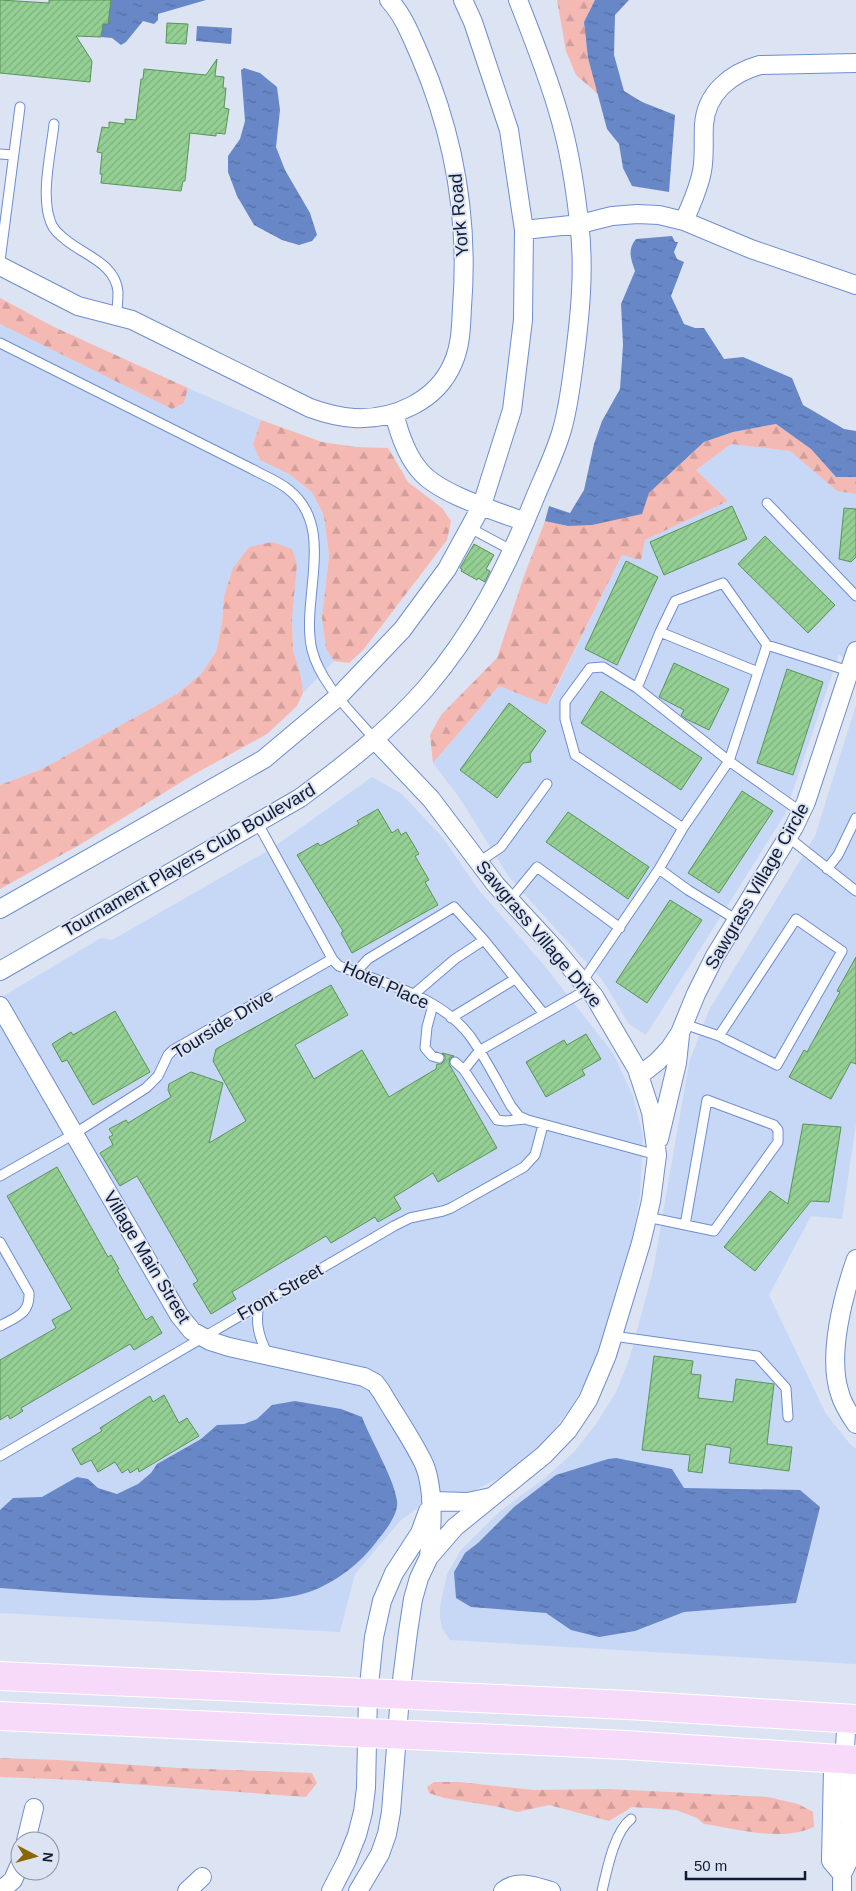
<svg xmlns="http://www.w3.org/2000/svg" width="856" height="1891" viewBox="0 0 856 1891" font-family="Helvetica,sans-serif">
<defs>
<pattern id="forest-firs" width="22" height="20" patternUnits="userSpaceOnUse" patternTransform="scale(1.25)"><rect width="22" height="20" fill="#f5b9b4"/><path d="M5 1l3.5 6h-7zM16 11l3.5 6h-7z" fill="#d19e9b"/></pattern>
<pattern id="water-ripples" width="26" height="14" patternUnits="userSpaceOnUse" patternTransform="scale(1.25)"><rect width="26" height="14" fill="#6887c7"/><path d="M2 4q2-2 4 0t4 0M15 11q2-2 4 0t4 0" fill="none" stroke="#546ea2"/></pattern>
<pattern id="building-hatch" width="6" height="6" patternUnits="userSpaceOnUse" patternTransform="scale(1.25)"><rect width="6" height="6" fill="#94cf93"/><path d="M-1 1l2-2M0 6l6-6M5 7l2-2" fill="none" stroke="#7eb17f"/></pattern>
</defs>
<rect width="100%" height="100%" fill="#dce3f2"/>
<path fill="#c7d7f6" d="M0,324L172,409L184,403L188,388L261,420L253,444L260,460L289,474L312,492L324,516L329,556L322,618L326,649L334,661L303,693L301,677L293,650L292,617L249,547L233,569L224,596L222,623L216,652L201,674L177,694L42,769L0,785Z
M731,444L790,451L837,491L856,494V671L839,654L785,814L646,1035L629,1024L603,981L509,877L459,797L433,763L499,686L548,705L622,555L645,540L728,501L696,470Z
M856,705V1123L842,1219L811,1216L769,1295L826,1414L850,1444L856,1449V1664L450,1640L442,1628L440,1618V1607L447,1574L461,1550L499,1512L545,1478L574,1452L596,1424L616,1392L629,1360L653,1271L689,1063L709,1010L815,836Z
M372,777L402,794L443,838L478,889L547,969L613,1053L633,1096L643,1135L640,1196L628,1261L594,1369L569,1410L541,1446L501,1477L471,1492L433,1496L400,1521L355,1574L340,1632L0,1613V998L101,938L112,940L271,849Z"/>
<path fill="url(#forest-firs)" d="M557,0H595L584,22L588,58L598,94L576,75L566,51Z
M0,298L54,327L188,388L184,403L172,409L0,324Z
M261,420L322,442L356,447L388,448L408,482L442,508L451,521L447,540L364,649L349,663L334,661L326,649L322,618L329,556L324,516L312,492L289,474L260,460L253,444Z
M776,424L811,449L836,477H856V494L837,491L790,451L731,444L696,470L728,501L645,540L641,560L622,555L547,705L499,686L433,763L430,735L441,715L497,658L523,579L545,521L568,526L649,493L704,442L733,432Z
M272,542L292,549L297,564L292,617L293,650L301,677L303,693L297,706L267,734L191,776L81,844L0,889V785L42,769L177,694L201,674L216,652L222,623L224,596L233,568L249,547Z
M0,1758L59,1760L179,1768L312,1773L317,1783L306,1797L77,1780L0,1777Z
M434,1782H459L534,1790L609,1789L768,1797L798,1804L813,1812L814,1827C781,1842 738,1829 704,1824L697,1818L676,1810L632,1807L609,1821L549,1805L517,1812L499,1807L444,1798L429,1793L427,1787Z"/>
<path fill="url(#water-ripples)" d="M111,0H206L158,14V20L154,24L143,21L126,42L121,45L112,38L101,37L103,24H108Z
M595,0H629L615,15L614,55L624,91L642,102L675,115L669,192L632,186L623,168L619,144L607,129L588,58L584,22Z
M197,26L232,28L231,44L196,41Z
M244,68L260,73L277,87L280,110L276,147L285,170L310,213L317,235L312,241L299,245L282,240L254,225L237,196L228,172V156L240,139L245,121L241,70Z
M672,236L675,242H678L674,252L677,259L684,262L671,296L684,324L695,328H704L724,359L743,357L792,378L803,405L844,429L856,431V477H836L811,449L776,424L733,432L704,442L649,493L642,514L592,525L568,526L545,521L549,506L570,513L584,490L594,444L602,421L620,389L623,345L621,304L635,271C631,259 627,250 636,239Z
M295,1401L341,1409L362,1417C371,1441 394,1478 397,1501C399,1514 385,1531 377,1541C361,1563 335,1583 309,1592C274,1603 239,1600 204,1600C136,1598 68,1593 0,1588V1510L13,1498L42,1497L77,1477L88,1479L98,1488L117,1494L138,1484L151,1473L157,1464L201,1439L217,1425L244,1424L257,1419L272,1405Z
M616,1458L672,1469L684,1488L800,1490L820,1507L796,1603L684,1612L635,1631L599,1637L571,1630L546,1613L471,1607L456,1598L454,1572L465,1553L478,1543L514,1507L556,1475L608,1459Z"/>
<path fill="url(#building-hatch)" stroke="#599459" d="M0,0L49,3V0H111L108,24H103L101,37L76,36L92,61L90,82L0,73Z
M167,23L188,24L186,44L166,43Z
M217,59L215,76L224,77L223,88H226L224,108L229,109L225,134L216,133V136L190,133L185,181H183L181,191L101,183L102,174H100L102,153L97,152L102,127L109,128V122L125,124V119L136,120L141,79H143L144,69L206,75Z
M732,506L747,539L664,575L650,542Z
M844,508L856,509V557L851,562L839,559Z
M765,536L835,605L808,633L738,564Z
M474,544L494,555L486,569L490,571L485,582L478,578L477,580L461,571L462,569L460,568Z
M626,561L658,577L617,665L585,649Z
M674,663L729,689L709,730L686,719L681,715L684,710L659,697Z
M787,669L823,682L793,775L757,763Z
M601,691L702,758L681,790L581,723Z
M509,703L546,731L530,754L531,762L523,763L497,798L460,770Z
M742,791L773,811L719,893L688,873Z
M378,809L392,833L398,829L401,835L406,832L419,854L415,856L429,880L425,882L438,905L352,953L341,933L343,931L297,855L318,843L320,846L359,824L357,821Z
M568,812L649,867L628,899L546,842Z
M670,900L702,920L647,1003L616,982Z
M856,957V1064L851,1062L831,1099L789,1077L804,1050L807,1052L840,992L837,991Z
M331,985L348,1015L295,1045L314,1079L362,1050L389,1097L436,1069L437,1064H441L445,1060V1056L442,1053L454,1056L450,1058L449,1064L497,1148L438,1182L433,1173L394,1197L401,1209L378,1222L375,1217L331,1243L326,1236L232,1292L236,1299L211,1314L193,1284L198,1281L137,1176L120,1186L100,1153L113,1145L109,1137L113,1135L109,1129L126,1120L128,1123L171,1097L168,1090L169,1084L191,1072L223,1083L209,1143L246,1121L213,1061L216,1049Z
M115,1011L150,1072L93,1105L67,1060L62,1062L52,1044L71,1032L73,1035Z
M586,1034L601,1059L582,1070L585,1075L546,1097L526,1062L564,1040L567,1045Z
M803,1124L841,1127L829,1202L811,1201L755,1271L724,1247L770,1191L788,1204Z
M57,1167L108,1257L111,1255L119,1269L117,1270L146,1320L152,1316L162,1333L134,1350L130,1344L21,1408L23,1411L10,1419L8,1415L0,1420V1360L56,1328L52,1320L72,1309L7,1196Z
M654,1356L693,1361L691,1374L701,1375L698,1398L733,1402L736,1379L774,1384L767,1444L792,1447L789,1471L729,1463L731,1448L706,1444L702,1473L688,1471L690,1455L642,1450Z
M164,1395L179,1423L187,1418L199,1436L139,1472L138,1468L130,1473L128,1469L122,1473L115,1462L98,1472L91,1460L81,1465L72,1449L102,1431L100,1428L150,1396L153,1402Z"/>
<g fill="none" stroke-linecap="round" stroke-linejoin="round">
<g stroke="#6e8ed0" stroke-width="11">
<path id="service" d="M54,124C51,153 40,196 51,223C54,231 60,235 66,240C84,255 116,264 118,292C118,300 117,308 117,315
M0,154L13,155
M0,261L20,107
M0,343L252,469C264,476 279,481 289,490C337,528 300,599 312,650C321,685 353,713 375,740
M767,503L856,596
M470,528L513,551
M758,672L660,632L675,601L723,583L767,645
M637,688L660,632
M801,812L729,761L767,645L849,671
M257,822L333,960L339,966C383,983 440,996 470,1036C485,1057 498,1083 511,1106L519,1116L528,1120L657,1155
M683,828L575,755L565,719V702L590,668L603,667L637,688L729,761L683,828L659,869L688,890L737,920
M788,837L856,891
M479,862L501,847L547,784
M827,869L838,855L856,818
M510,900L537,867L620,928
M484,940L544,1014
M356,972L368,959L454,907L484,940L455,959L413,995
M582,982L659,869
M433,1005L427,1027L425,1048L432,1056L439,1058
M451,1018L515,979
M684,1024L719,1036L777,1065L842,951L796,919L719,1036
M455,1062L464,1070
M525,1119L506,1121L497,1120L464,1070L479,1051L588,989
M0,1176L74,1134L146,1088L158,1076L168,1055L173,1050L332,959
M647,1217L714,1231L778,1142V1130L774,1125L707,1100L685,1225
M0,1242L29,1293C30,1314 16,1317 0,1326
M259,1304C255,1324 259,1337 268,1355
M613,1336L757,1356L786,1388L788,1417
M0,1456L394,1226L410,1218L443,1211L451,1208L524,1167L535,1155L543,1125
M602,1891C607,1870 614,1832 631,1819"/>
</g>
<g stroke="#6e8ed0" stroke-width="20">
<path id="minor" d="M856,63L760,65C731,73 706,93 704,125C703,140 705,156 702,171C699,188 691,205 684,221L751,249L856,285
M524,230L580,224L612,216L637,214L659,215L684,221
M0,266L78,306L132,320L310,408C324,413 338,417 354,418C394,420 437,401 453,363C461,345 461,326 462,307C469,219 455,137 420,56C411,36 404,16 389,0
M394,413C399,433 407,457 421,472C441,495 497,511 525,522
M0,909L264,759L339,696L402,630L447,569L482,505L512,410L523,320L524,230L509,130L473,22L463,0
M0,971L300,798C346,764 388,731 426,688C475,631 506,569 534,500C543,478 554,456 561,433C568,411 571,385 574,362C580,316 585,268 579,222C575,185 569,147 558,111C547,73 532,36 518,0
M0,1006L179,1315L192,1331L210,1341L229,1347L364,1377L375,1383L381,1391C395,1415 412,1439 424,1464C435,1490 432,1530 429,1557
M639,1076L658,1061L670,1048L680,1033L696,994L715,956L794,827L806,802L856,651
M659,1139L677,1063L680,1035
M856,1259C843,1296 827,1356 840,1394C843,1405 850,1415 856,1424
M431,1501L468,1502L491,1497
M844,1760L847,1718
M26,1841L34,1808
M842,1874L831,1861L833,1769L844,1760
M6,1886L13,1880L20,1864
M187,1891L202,1877
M331,1891L347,1860L357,1835L363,1812L366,1788L368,1695L374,1637L382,1601L394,1573L420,1533L428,1511
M358,1891L380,1854L387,1834L391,1812L400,1696L408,1632L413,1599L419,1578L429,1557L455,1527L544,1455L568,1430L588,1400L607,1355L641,1243L651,1201L657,1155L651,1112L637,1069L594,996L556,950L496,885L431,799L375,740
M503,1891C518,1879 534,1886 551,1891
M842,1891V1874L849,1860L851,1771L844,1760"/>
</g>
<g stroke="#fff" stroke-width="30">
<path id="primary" d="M0,1676L628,1705L856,1719
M0,1716L626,1745L856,1760"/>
</g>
<use href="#service" stroke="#fff" stroke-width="9"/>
<use href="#minor" stroke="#fff" stroke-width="18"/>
<use href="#primary" stroke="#f7dafa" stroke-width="28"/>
</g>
<g text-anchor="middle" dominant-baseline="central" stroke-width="4" stroke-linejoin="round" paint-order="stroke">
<g font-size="18" fill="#0f1b35" stroke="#dce3f2">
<text transform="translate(459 215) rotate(-95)">York Road</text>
<text transform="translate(189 860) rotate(-30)">Tournament Players Club Boulevard</text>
<text transform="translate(757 886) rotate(-60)">Sawgrass Village Circle</text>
<text transform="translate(539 934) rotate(50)">Sawgrass Village Drive</text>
<text transform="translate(386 985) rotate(24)">Hotel Place</text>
<text transform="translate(223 1024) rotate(-32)">Tourside Drive</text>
<text transform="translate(147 1257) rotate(59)">Village Main Street</text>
<text transform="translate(280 1292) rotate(-30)">Front Street</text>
</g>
</g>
<g transform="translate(35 1856) rotate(96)"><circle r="24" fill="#dce3f2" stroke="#8a93a6"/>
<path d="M0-4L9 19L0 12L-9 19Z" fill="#8a6605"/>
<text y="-8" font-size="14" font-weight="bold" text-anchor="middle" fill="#0f1b35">N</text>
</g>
<path d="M686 1871v8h119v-8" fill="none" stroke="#0f1b35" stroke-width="2.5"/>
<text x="694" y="1871" font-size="15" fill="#0f1b35" stroke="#dce3f2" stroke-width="4" paint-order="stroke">50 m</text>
</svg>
